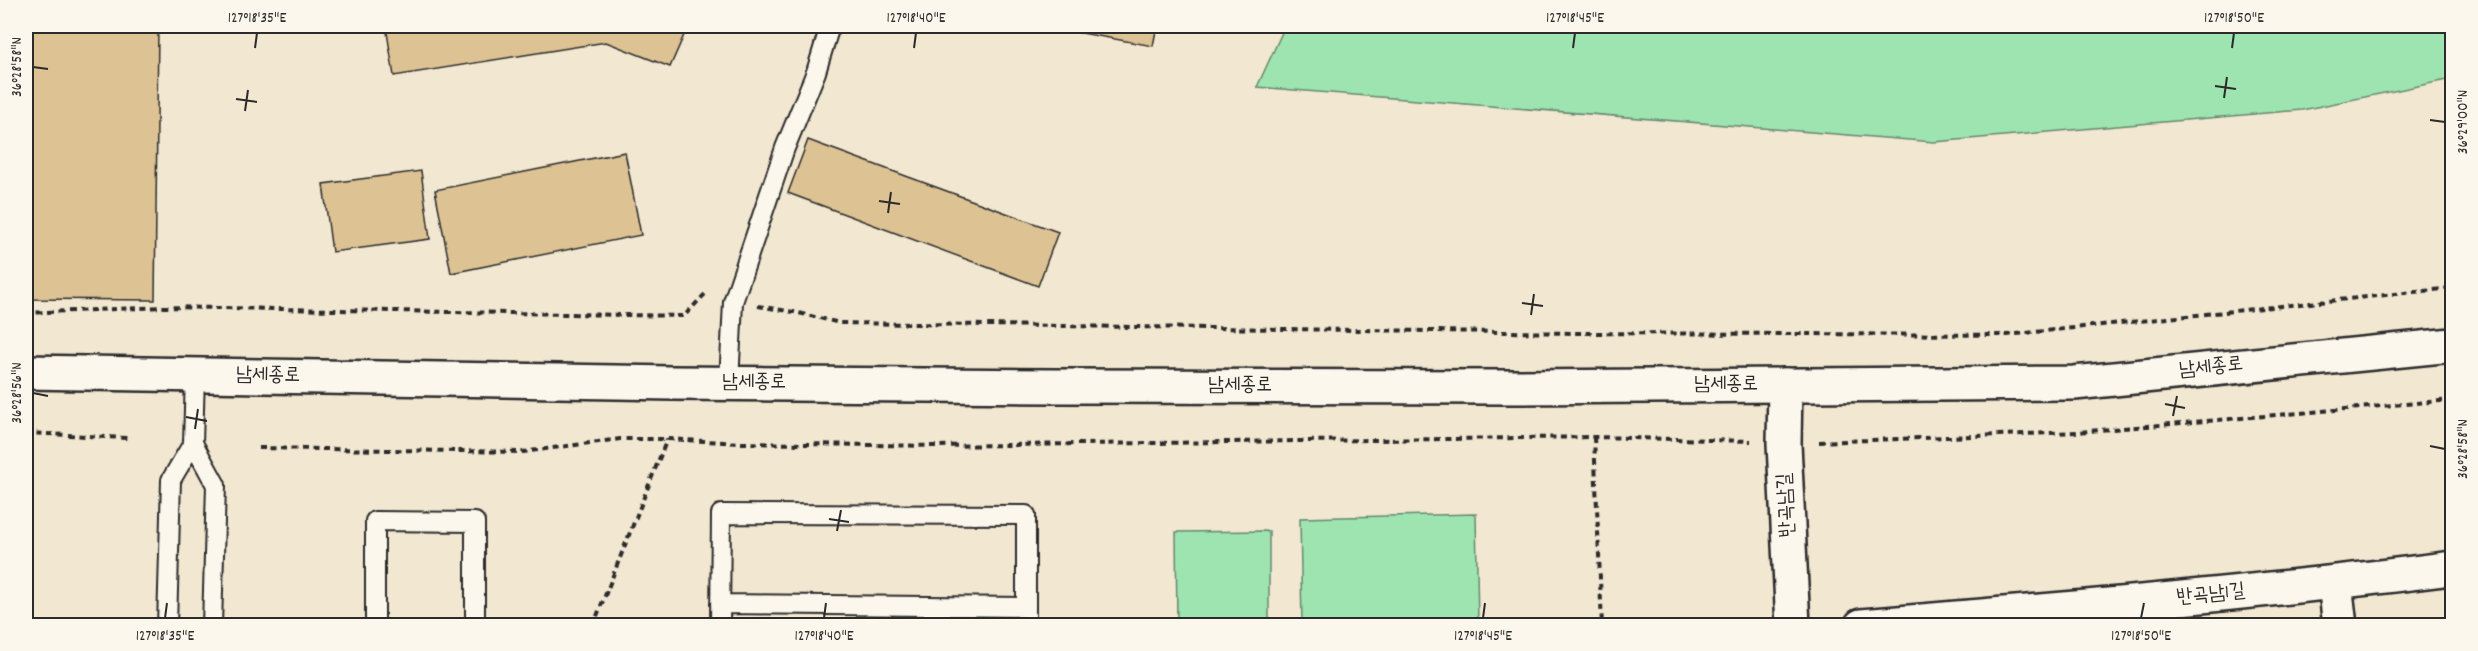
<svg xmlns="http://www.w3.org/2000/svg" width="2478" height="651" viewBox="0 0 2478 651" font-family="Dekko,'Poor Story',sans-serif">
<rect width="100%" height="100%" fill="#f2e7d1"/>
<filter id="ink" filterUnits="userSpaceOnUse"><feTurbulence type="fractalNoise" baseFrequency=".0167" numOctaves="2"/><feDisplacementMap in="SourceGraphic" scale="12" xChannelSelector="R" yChannelSelector="G"/><feConvolveMatrix kernelMatrix="1 2 1 2 8 2 1 2 1" color-interpolation-filters="sRGB"/></filter>
<g filter="url(#ink)">
<path fill="#9ee4b0" stroke="#64886e" stroke-width="1.5" d="M1285,26H2452V79L2302,110L1934,142L1257,87Z
M1476,514L1478,625H1302L1300,518Z
M1269,531V625H1177L1176,532Z"/>
<path fill="#ddc393" stroke="#2b2b2b" stroke-width="1.5" d="M386,26H688L670,67L606,42L394,76Z
M1043,26H1157L1153,46Z
M26,27L158,28L155,300L26,299Z
M808,140L1058,232L1038,286L788,193Z
M625,152L641,235L451,273L435,190Z
M421,171L430,239L332,252L323,184Z"/>
<g fill="none" stroke-linecap="round" stroke-linejoin="round">
<g stroke="#2b2b2b" stroke-width="22">
<path id="service" d="M729,383L733,302L785,148L816,72L830,26
M193,443L216,485L212,626
M720,604L1026,607
M167,626L171,480L193,443L195,375
M375,626V521L475,522V626
M720,626L721,514L1026,515V626"/>
</g>
<g stroke="#2b2b2b" stroke-width="38">
<path id="minor" d="M1785,385L1784,444L1793,626
M2335,583L2340,626
M1861,626C2059,610 2256,593 2452,568"/>
</g>
<g stroke="#2b2b2b" stroke-width="38">
<path id="tertiary" d="M26,372L672,383L1055,386L1517,387L2074,383L2452,345"/>
</g>
<path stroke="#2b2b2b" stroke-width="4" stroke-dasharray="6 4.5" stroke-linecap="butt" d="M758,306L794,312L840,323L1578,333L2007,335L2452,288
M26,313L163,307L684,316L707,292
M26,433L127,438
M1594,437L1602,626
M1819,442L2077,432L2452,400
M259,448L523,452L620,439H667L742,443L935,446L1594,437L1751,441
M593,626L667,439"/>
<use href="#service" stroke="#fbf7ec" stroke-width="18"/>
<use href="#minor" stroke="#fbf7ec" stroke-width="33"/>
<use href="#tertiary" stroke="#fbf7ec" stroke-width="33"/>
</g>
</g>
<path fill="none" stroke="#2b2b2b" stroke-width="2" d="M255,48L257,33M914,48L916,33M1573,48L1575,33M2232,48L2234,33M33,67L48,69M2215,86L2236,89M2224,98L2227,77M236,99L257,102M245,111L248,90M2430,120L2445,122M879,201L900,204M888,213L891,192M1522,303L1543,306M1531,315L1534,294M33,393L48,396M2165,404L2185,408M2173,416L2177,396M186,417L207,421M195,429L198,409M2430,446L2445,449M829,519L849,522M837,531L841,510M165,618L167,603M824,618L826,603M1483,618L1485,603M2141,618L2144,603"/>
<g text-anchor="middle" dominant-baseline="central" stroke-width="4.5" stroke-linejoin="round" paint-order="stroke">
<g font-size="20" fill="#2b2b2b" stroke="#fbf7ec">
<text transform="translate(2211 368) rotate(-6)">남세종로</text>
<text transform="translate(268 376) rotate(1)">남세종로</text>
<text x="754" y="383">남세종로</text>
<text x="1726" y="385">남세종로</text>
<text x="1240" y="386">남세종로</text>
<text transform="translate(1787 505) rotate(-93)">반곡남길</text>
<text transform="translate(2211 595) rotate(-6)">반곡남1길</text>
</g>
</g>
<rect width="2478" height="651" fill="none" stroke="#fbf7ec" stroke-width="66"/>
<rect x="33" y="33" width="2412" height="585" fill="none" stroke="#2b2b2b" stroke-width="2"/>
<g font-size="15" text-anchor="middle" fill="#2b2b2b">
<text x="257" y="22">127°18'35"E</text>
<text x="916" y="22">127°18'40"E</text>
<text x="1575" y="22">127°18'45"E</text>
<text x="2234" y="22">127°18'50"E</text>
<text transform="translate(16 67) rotate(-90)" y="5">36°28'58"N</text>
<text transform="translate(2462 122) rotate(-90)" y="5">36°29'00"N</text>
<text transform="translate(16 393) rotate(-90)" y="5">36°28'56"N</text>
<text transform="translate(2462 449) rotate(-90)" y="5">36°28'58"N</text>
<text x="165" y="640">127°18'35"E</text>
<text x="824" y="640">127°18'40"E</text>
<text x="1483" y="640">127°18'45"E</text>
<text x="2141" y="640">127°18'50"E</text>
</g>
</svg>
